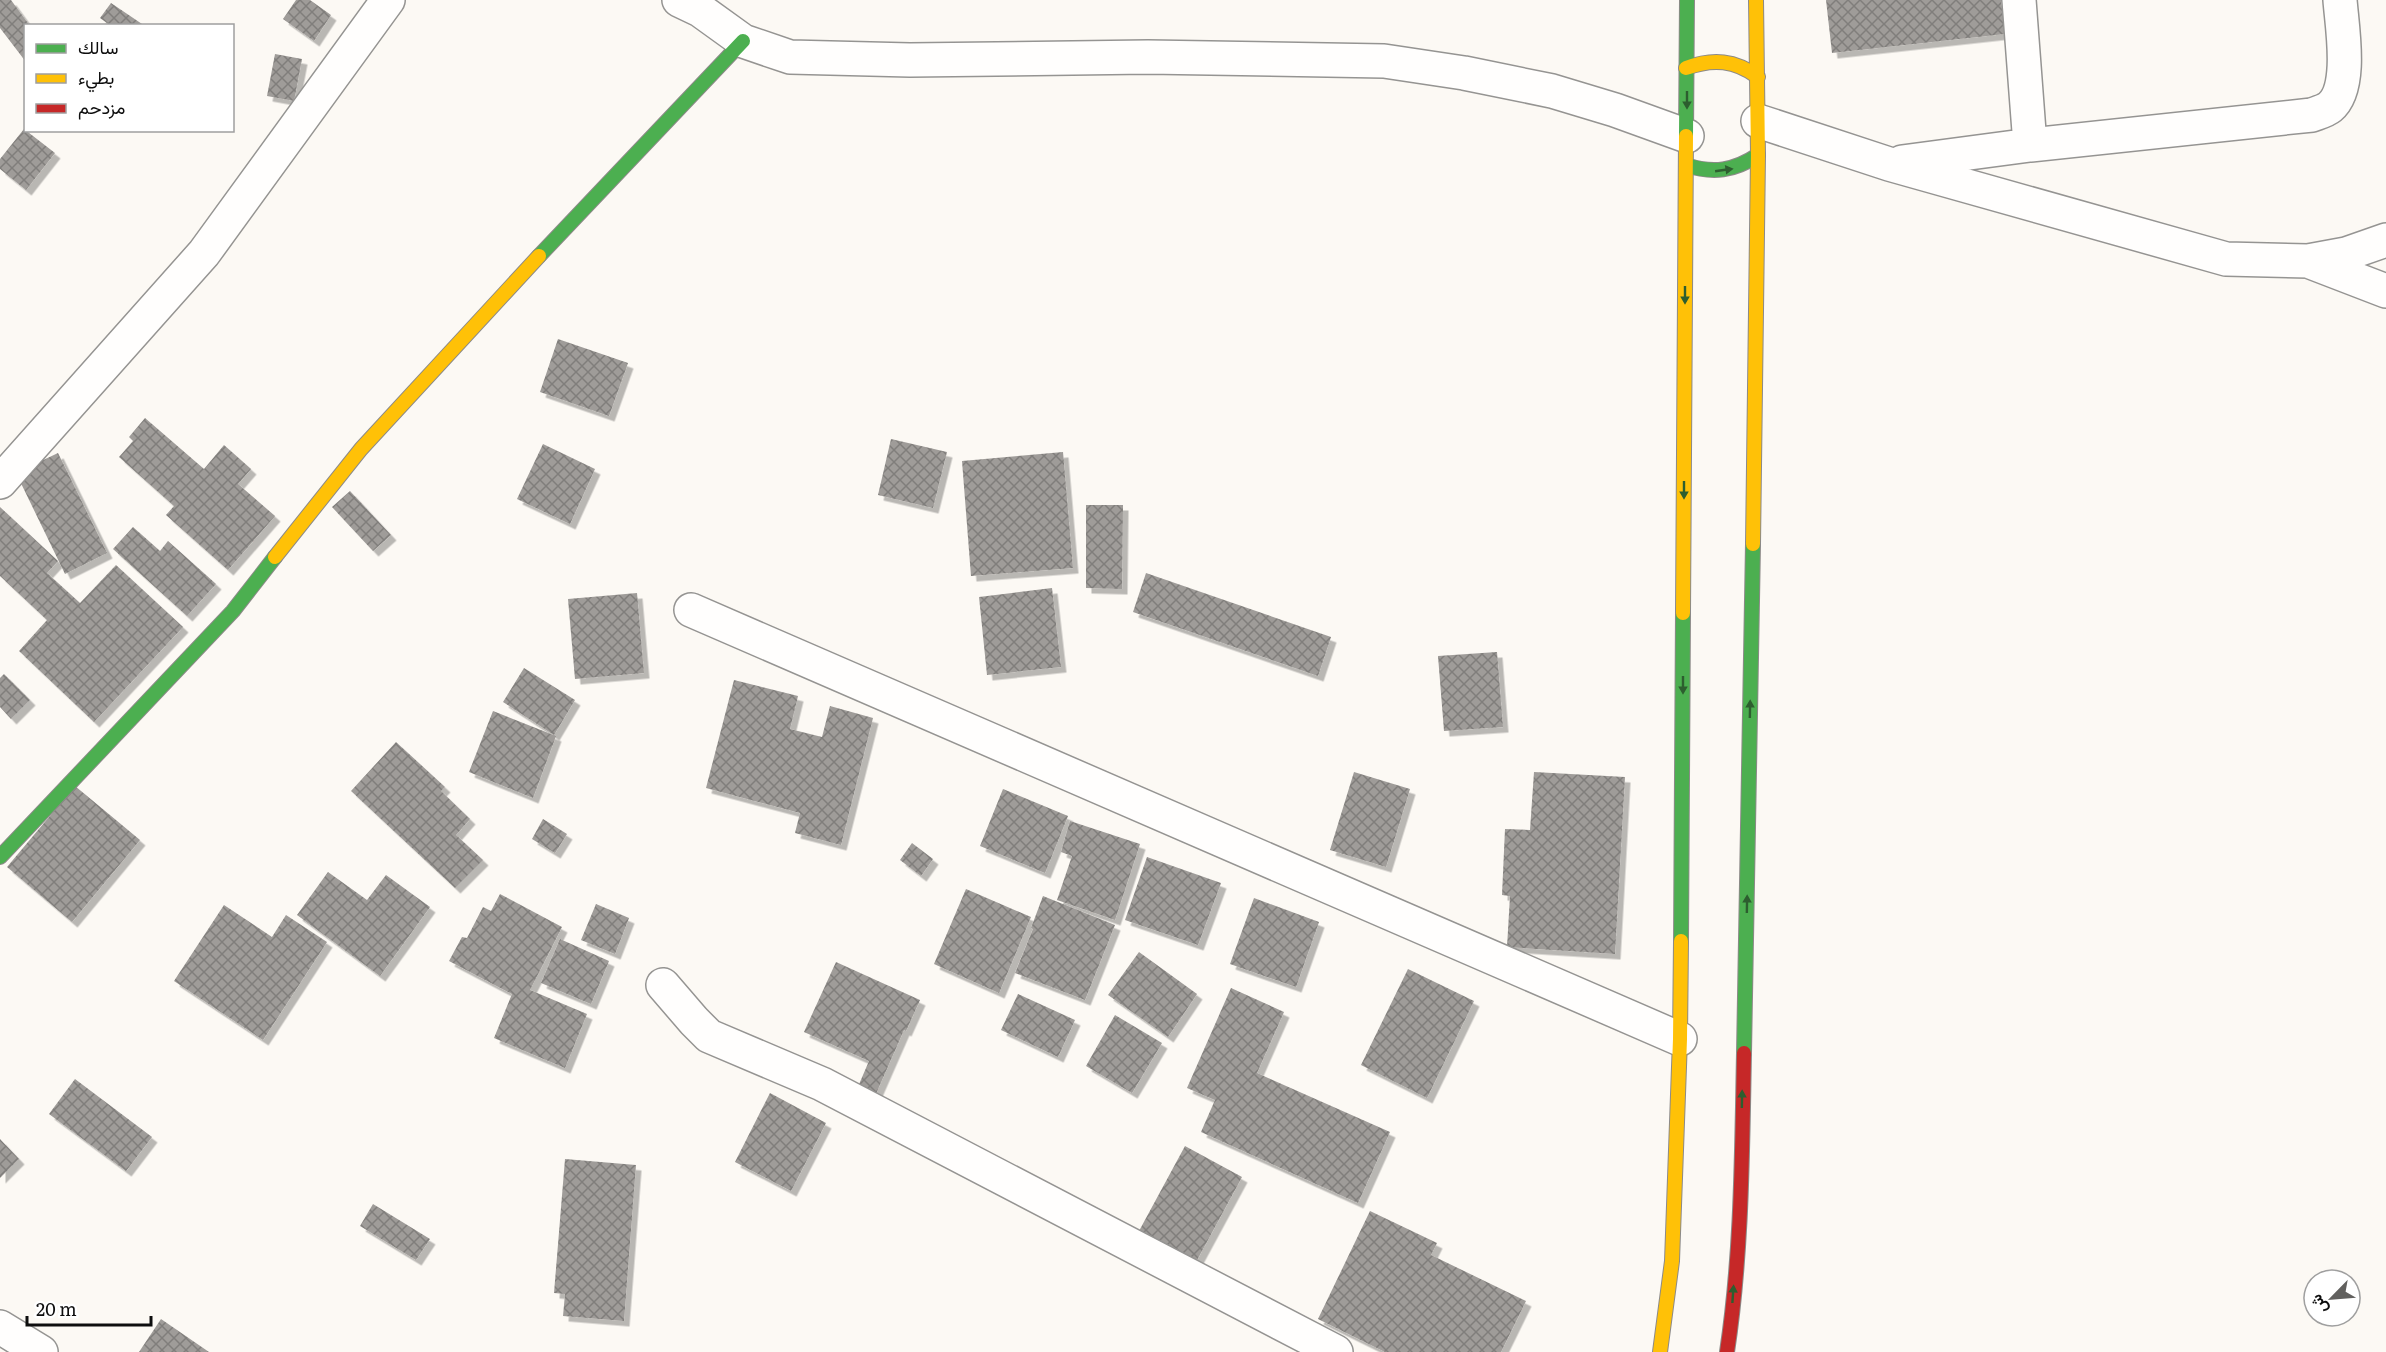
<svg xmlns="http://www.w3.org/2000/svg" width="2386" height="1352" viewBox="0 0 2386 1352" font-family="Literata,Vazirmatn,serif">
<defs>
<pattern id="building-cross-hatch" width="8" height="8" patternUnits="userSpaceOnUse" patternTransform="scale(1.5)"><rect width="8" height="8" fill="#9f9c99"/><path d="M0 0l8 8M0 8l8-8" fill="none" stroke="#807e7b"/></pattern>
<filter id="shadow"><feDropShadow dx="5.5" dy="5.5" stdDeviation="0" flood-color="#0004"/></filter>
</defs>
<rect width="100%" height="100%" fill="#fcf9f4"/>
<path fill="url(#building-cross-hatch)" filter="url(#shadow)" d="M0,0H11L30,26H26V62L0,28Z
M296,0H310L331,15L314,41L283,19Z
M1826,0H2001L2005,34L1832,53Z
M111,3L145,26H111L100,18Z
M275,54L302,59L294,101L267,96Z
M24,129L55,153L26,190L0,169V159Z
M558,339L628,363L609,416L540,392Z
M145,418L204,469L224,445L251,469L238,484L275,516L228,570L166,515L174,506L119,457L133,441L129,437Z
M891,439L947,452L933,508L878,495Z
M543,444L595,469L570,524L517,499Z
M1063,452L1073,568L971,576L962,461Z
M58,453L107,553L65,574L16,473Z
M350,491L391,535L373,551L332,507Z
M1086,505H1123L1122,589L1086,588Z
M0,507L58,561L47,573L80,603L116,565L183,627L94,722L19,651L47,620L0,576Z
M133,527L160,551L168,541L216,584L187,616L113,549Z
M1146,573L1331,637L1318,676L1133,612Z
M1052,588L1061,667L987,675L979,597Z
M637,593L644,673L575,679L568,599Z
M1497,652L1503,727L1444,731L1438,656Z
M524,668L575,700L554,735L503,702Z
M4,674L30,700L11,719L0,707V678Z
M734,680L798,696L790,729L822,737L830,706L873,718L841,845L795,833L800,813L706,788Z
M493,711L556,736L533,798L469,772Z
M396,742L445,787L441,791L470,819L456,835L483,860L455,888L351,791Z
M1354,772L1410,789L1386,867L1330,850Z
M1534,772L1625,777L1615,954L1507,947L1510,896L1502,895L1505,829L1530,830Z
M75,786L140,840L72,922L7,867Z
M1003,789L1068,816L1045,873L980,846Z
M543,819L567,834L555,853L532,839Z
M1070,821L1140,844L1115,920L1057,900L1072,856L1061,852Z
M912,843L933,859L921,876L900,860Z
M1147,857L1221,883L1198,945L1125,920Z
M328,872L367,900L386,875L430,907L380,976L297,915Z
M966,889L1031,917L999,993L934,964Z
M500,894L562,927L530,990L587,1014L565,1068L494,1038L512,994L449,961L462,937L467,938L483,907L491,911Z
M1043,896L1115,925L1085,1000L1015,973L1033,929L1031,928Z
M1254,898L1319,922L1296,987L1230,964Z
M596,904L629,918L615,954L581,940Z
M224,905L272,937L286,915L327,942L263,1040L174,981Z
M560,939L609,961L591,1004L541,983Z
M1139,952L1197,994L1168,1037L1108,995Z
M836,962L920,1000L906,1031L904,1030L875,1096L857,1089L869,1061L804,1032Z
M1408,969L1474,1001L1427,1098L1361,1065Z
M1231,988L1284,1012L1257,1073L1390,1132L1358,1203L1201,1132L1215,1100L1187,1088Z
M1018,994L1075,1020L1058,1057L1001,1030Z
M1115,1015L1162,1043L1132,1093L1086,1066Z
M75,1079L152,1137L126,1171L49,1114Z
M770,1093L826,1123L791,1191L735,1162Z
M0,1139L19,1159L0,1178Z
M1185,1146L1242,1177L1196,1262L1139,1231Z
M565,1159L636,1165L624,1321L563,1316L565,1294L554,1293Z
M373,1204L430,1239L416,1260L360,1226Z
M1370,1211L1437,1243L1431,1255L1526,1301L1501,1352H1385L1318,1319Z
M161,1319L209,1352H139Z"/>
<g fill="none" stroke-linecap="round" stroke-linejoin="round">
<g stroke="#959492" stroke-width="36">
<path id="street" d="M679,0L700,10L743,41L790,57L910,60L1148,57L1384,61L1464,73L1552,91L1615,110L1687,136
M2019,0L2030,145
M1758,121L1889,164L2226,259L2308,261L2346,254L2386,240
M1902,162L2030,145L2312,115C2317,113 2325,111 2330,107C2353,88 2342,27 2340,0
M2308,261L2386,291
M0,482L204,253L388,0
M691,610L1680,1039
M663,985L694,1021L709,1036L822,1084L1336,1352
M0,1327L41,1352"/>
</g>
<g stroke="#8c8a88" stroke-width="16">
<path id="fast" d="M1686,136L1687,0
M1686,165C1713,174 1734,171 1758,155
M539,256L743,41
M0,857L233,611L275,557
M1681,941L1683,613
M1744,1053L1753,544"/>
</g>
<g stroke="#8c8a88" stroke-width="16">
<path id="slow" d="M1686,68C1713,58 1735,60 1758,77
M1753,544L1758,155L1756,0
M275,557L361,449L539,256
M1683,613L1686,136
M1660,1352L1672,1261L1680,1039L1681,941"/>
</g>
<g stroke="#8c8a88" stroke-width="16">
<path id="jam" d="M1727,1352C1742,1253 1742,1152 1744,1053"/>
</g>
<use href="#street" stroke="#fffefd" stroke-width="33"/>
<use href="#fast" stroke="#4caf50" stroke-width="14"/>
<use href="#slow" stroke="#ffc107" stroke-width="14"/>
<use href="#jam" stroke="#c62828" stroke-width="14"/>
</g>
<defs><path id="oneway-solid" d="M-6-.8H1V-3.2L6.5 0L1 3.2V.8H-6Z" transform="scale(1.5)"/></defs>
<g fill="#2d5e2f">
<use href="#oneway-solid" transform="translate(1687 100) rotate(90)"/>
<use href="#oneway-solid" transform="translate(1724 170) rotate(-8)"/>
<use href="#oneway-solid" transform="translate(1685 295) rotate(90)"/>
<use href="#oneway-solid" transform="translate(1684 490) rotate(90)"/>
<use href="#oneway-solid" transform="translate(1683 685) rotate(90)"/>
<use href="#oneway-solid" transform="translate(1750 709) rotate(-89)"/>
<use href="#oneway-solid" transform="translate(1747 904) rotate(-89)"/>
<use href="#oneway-solid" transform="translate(1742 1099) rotate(-89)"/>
<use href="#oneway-solid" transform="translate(1733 1294) rotate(-86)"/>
</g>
<rect x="24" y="24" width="210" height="108" fill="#ffffff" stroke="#9f9f9f" stroke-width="1.5"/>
<rect x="36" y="44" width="30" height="9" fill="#4caf50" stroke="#9f9f9f" stroke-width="1.5"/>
<text x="78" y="54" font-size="18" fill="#0e0e0e">سالك</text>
<rect x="36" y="74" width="30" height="9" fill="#ffc107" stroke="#9f9f9f" stroke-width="1.5"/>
<text x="78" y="84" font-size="18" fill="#0e0e0e">بطيء</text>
<rect x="36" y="104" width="30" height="9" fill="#c62828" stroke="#9f9f9f" stroke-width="1.5"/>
<text x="78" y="114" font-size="18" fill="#0e0e0e">مزدحم</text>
<g transform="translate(2332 1298) rotate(245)"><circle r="28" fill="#ffffff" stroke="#9f9f9f" stroke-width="1.5"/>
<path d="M0-4.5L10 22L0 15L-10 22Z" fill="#61605e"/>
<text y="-9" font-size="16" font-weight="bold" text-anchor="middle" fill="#0e0e0e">ش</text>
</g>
<path d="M27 1316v9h124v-9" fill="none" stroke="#0e0e0e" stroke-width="3"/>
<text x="36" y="1316" font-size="18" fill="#0e0e0e" stroke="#ffffff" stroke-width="4.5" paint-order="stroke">20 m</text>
</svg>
